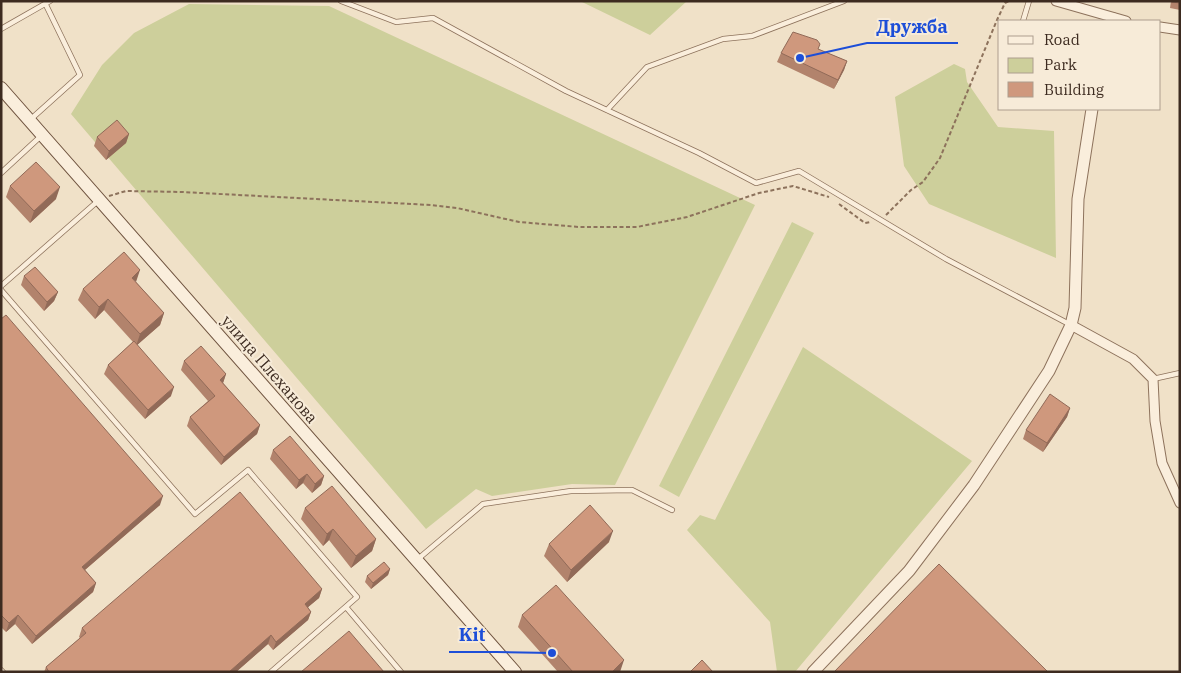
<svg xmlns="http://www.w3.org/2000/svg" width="1181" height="673" viewBox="0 0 1181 673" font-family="'IBM Plex Serif',serif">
<rect width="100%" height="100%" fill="#f0e1c8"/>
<path fill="#cdcf9b" d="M580,1H687L650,35Z
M189,4L329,6L755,205L615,485L572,484L492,496L476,489L426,529L71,114L102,65L134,33Z
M954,64L965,69L967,82L998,127L1054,131L1056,258L929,204L904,166L895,97Z
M792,222L814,233L679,497L659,486Z
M803,347L972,461L795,672H777L770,622L687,530L700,515L715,520Z"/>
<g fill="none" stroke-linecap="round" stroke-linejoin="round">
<g stroke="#8d725c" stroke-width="6">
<path id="service" d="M341,1L396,22L433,18L566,91L699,153L756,183L799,171L946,259L1069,324
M1023,21L1029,1
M1,29L50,1
M607,110L647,67L723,39L752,36L844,1
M31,119L80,75L46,5
M1,173L41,136
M1,286L99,200
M1,290L195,514L248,470L357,597L271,672
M1153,379L1180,373
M418,559L483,504L571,491L632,490L672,510
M346,607L401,672
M1,670L3,672"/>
</g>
<g stroke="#8d725c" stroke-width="11">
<path id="minor" d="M1056,1L1126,21
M1160,27L1180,30
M1071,325L1133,359L1153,379L1155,421L1162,463L1180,503"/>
</g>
<g stroke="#8d725c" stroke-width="13">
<path id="tertiary" d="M1113,21L1114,19
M813,672L909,571L974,485L1049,371L1071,325L1075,308L1078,199L1092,109"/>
</g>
<g stroke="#6f533f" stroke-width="14">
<path id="secondary" d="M1,88L515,672"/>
</g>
<path stroke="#8d725c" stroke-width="2" stroke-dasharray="4 2.5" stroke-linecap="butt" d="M109,196L126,191L182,192L431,205L457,208L519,222L579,227H637L687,217L759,193L793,186L829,197
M839,204L865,223L870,222
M886,215L911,190L923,182L940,158L997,20L1005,3L1009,1"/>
<use href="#service" stroke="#faeedc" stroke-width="4.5"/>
<use href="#minor" stroke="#faeedc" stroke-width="9"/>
<use href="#tertiary" stroke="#faeedc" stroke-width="11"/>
<use href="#secondary" stroke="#faeedc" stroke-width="12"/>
</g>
<path fill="#b2836c" d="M1171,1H1180V10L1170,8Z
M818,49L847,61L844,70L834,89L777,62L781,53Z
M129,134L126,143L106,160L94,146L97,137Z
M10,186L56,199L30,223L6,197Z
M24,276L58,292L54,301L44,311L21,285Z
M136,282L164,313L160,325L137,345L171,396L145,419L104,374L108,365L133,342L104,310L95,319L78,300L83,289Z
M1,319L160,505L85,570L96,583L93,592L32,644L15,624L6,632L1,627Z
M184,361L226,374L223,383L260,425L257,434L221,465L187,426L190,417L208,401L181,370Z
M1070,408L1067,417L1043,452L1023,439L1026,430Z
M273,450L324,476L321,485L312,493L303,483L296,489L270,459Z
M305,508L376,539L372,551L351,568L329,540L323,546L301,519Z
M609,542L567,582L544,556L549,544Z
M390,569L388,575L371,589L365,582L367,576Z
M322,589L319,598L308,607L311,612L308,620L273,650L268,644L236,672H44L46,667L80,638L79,637L82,628Z
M522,615L620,672H558L518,627Z"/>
<path fill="#916a58" d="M847,61L844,70L834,89L838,80Z
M129,134L126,143L106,160L109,151Z
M60,187L56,199L30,223L34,211Z
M140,270L136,282L132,278Z
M58,292L54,301L44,311L47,302Z
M108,299L104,310L95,319L99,307Z
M164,313L160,325L136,346L140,334Z
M226,374L223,383L220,380Z
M174,387L171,396L145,419L148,410Z
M1070,408L1067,417L1043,452L1047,443Z
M260,425L257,434L221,465L224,457Z
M307,474L303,483L296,489L299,480Z
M324,476L321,485L312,493L315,484Z
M163,496L160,505L79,575L82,567Z
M333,529L329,540L323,546L327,534Z
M613,531L609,542L567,582L571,570Z
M376,539L372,551L351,568L356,556Z
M390,569L388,575L371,589L373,583Z
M96,583L93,592L32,644L36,636Z
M322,589L319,598L301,613L305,604Z
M311,612L308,620L273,650L276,642Z
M18,615L15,624L6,632L9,623Z
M271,635L268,644L236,672H229Z
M624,660L620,672H612Z"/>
<path fill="#cf987d" stroke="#916a58" d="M1172,1H1180V3L1172,2Z
M793,32L817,40L820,44L818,49L847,61L838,80L781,53Z
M117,120L129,134L109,151L97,137Z
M36,162L60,187L34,211L10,186Z
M124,252L140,270L132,278L164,313L140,334L108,299L99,307L83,289Z
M35,267L58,292L47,302L24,276Z
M6,315L163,496L82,567L96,583L36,636L18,615L9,623L1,615V319Z
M134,341L174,387L148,410L108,365Z
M201,346L226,374L220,380L260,425L224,457L190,417L215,396L184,361Z
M1050,394L1070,408L1047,443L1026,430Z
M290,436L324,476L315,484L307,474L299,480L273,450Z
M332,486L376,539L356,556L333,529L327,534L305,508Z
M240,492L322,589L305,604L311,612L276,642L271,635L229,672H49L46,667L86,633L82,628Z
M590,505L613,531L571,570L549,544Z
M384,562L390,569L373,583L367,576Z
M939,564L1048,672H834Z
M556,585L624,660L612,672H573L522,615Z
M349,631L384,672H301Z
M702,660L713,672H690Z"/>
<g text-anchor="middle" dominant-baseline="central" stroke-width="4" stroke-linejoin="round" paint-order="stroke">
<g font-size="16" fill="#3d2b20" stroke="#f7ebd8">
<text transform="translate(270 369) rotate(49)">улица Плеханова</text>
</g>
</g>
<path fill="none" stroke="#1d4ed8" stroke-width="2" d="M800 58L867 43H958M552 653L496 652H449"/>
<g fill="#1d4ed8" stroke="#f7ebd8" stroke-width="2">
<circle cx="800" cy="58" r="5"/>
<circle cx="552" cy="653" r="5"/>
</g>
<g font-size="18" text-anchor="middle" font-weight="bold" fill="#1d4ed8" stroke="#f7ebd8" stroke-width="4" stroke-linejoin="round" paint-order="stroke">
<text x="912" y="33">Дружба</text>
<text x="472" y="641">Kit</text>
</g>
<rect width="1181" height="673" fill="none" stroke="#3d2b20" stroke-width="5"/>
<rect x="998" y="20" width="162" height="90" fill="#f7ebd8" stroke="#ad9e8e"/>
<rect x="1008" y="36" width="25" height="8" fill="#faeedc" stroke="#ad9e8e"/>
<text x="1044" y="45" font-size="15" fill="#3d2b20">Road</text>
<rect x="1008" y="58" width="25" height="15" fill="#cdcf9b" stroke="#ad9e8e"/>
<text x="1044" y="70" font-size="15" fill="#3d2b20">Park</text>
<rect x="1008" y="82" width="25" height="15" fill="#cf987d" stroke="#ad9e8e"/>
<text x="1044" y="95" font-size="15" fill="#3d2b20">Building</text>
</svg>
